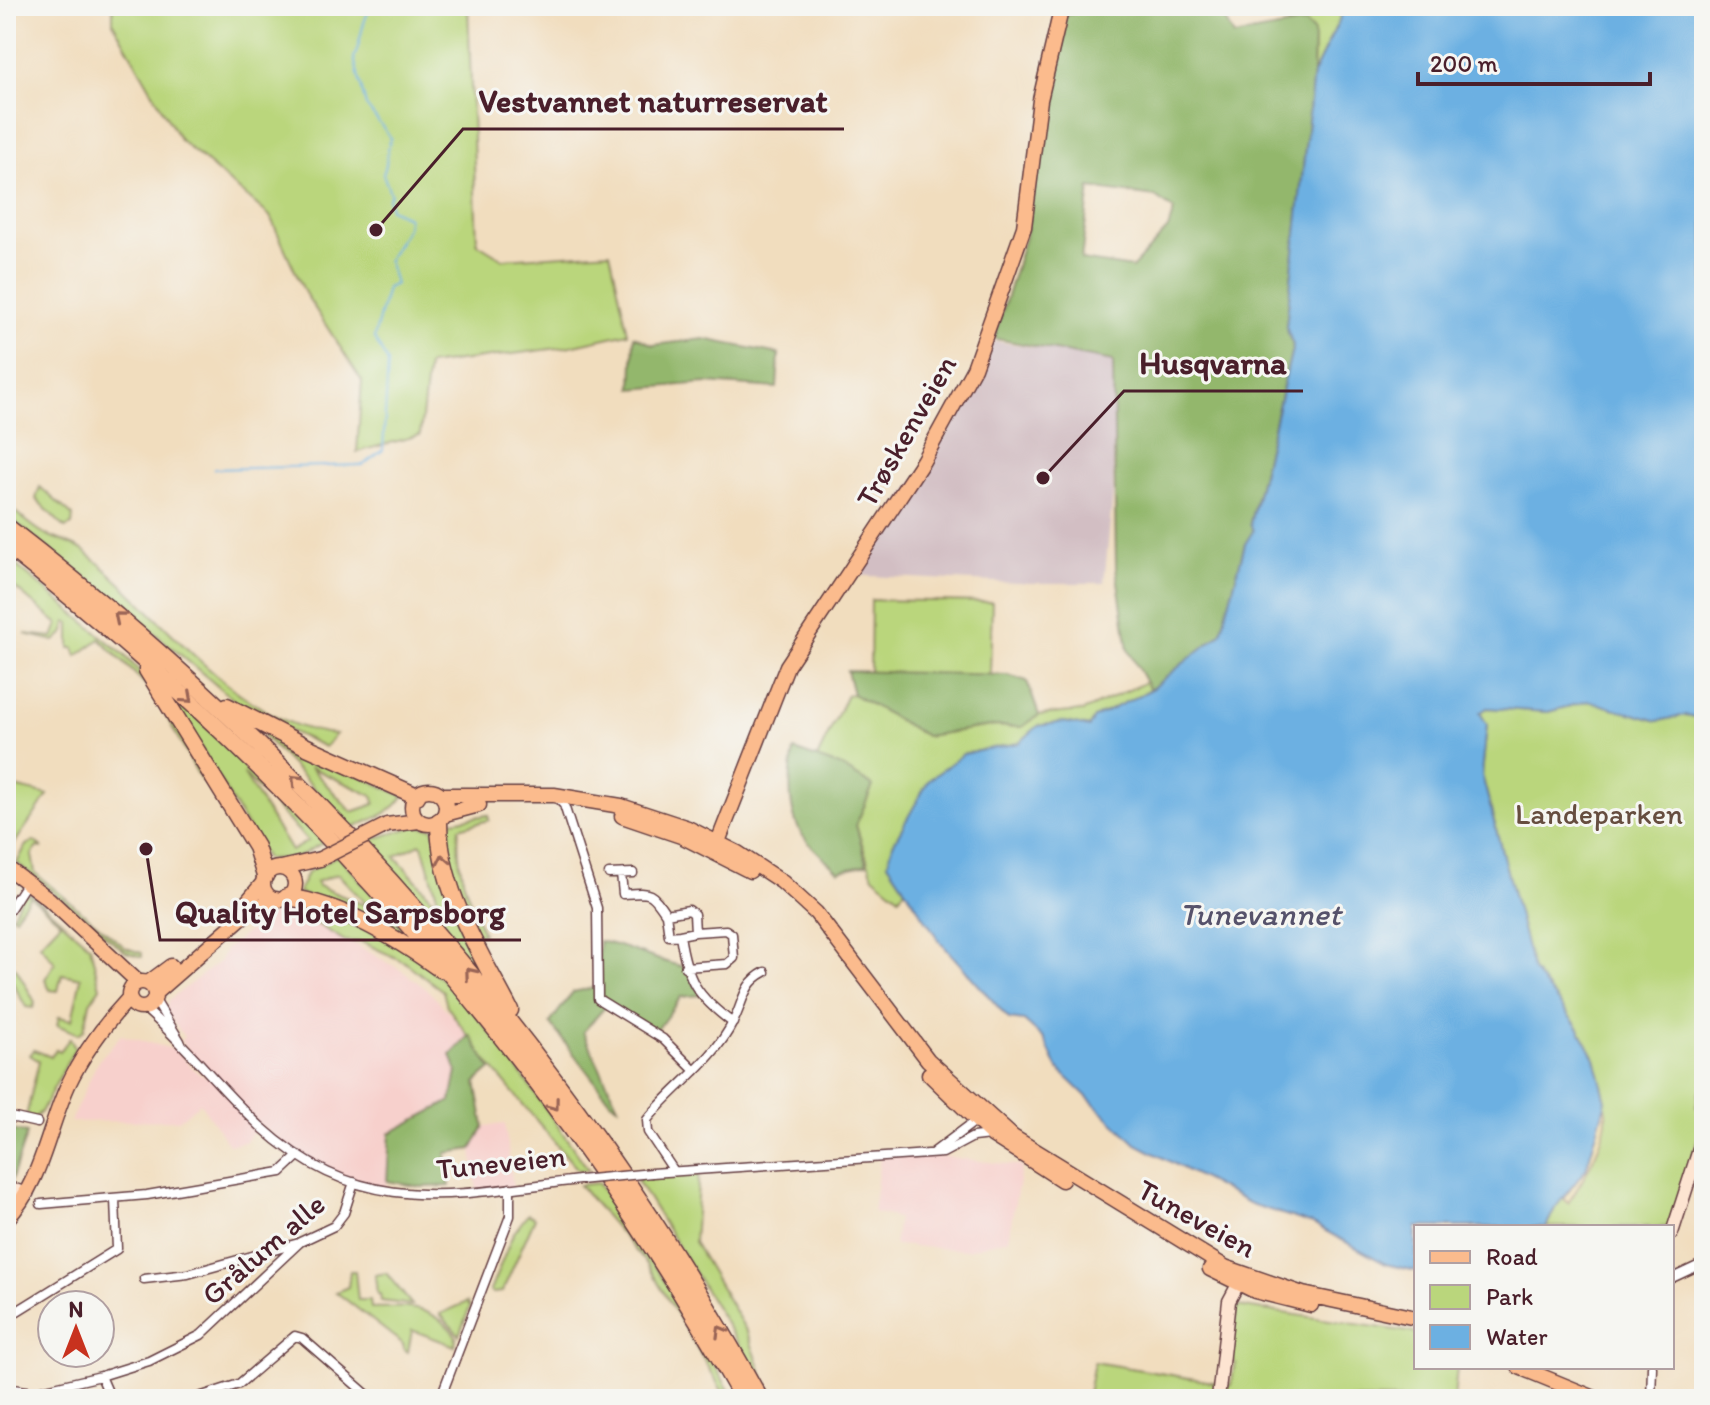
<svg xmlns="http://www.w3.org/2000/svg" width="1710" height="1405" viewBox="0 0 1710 1405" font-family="Itim,sans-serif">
<rect width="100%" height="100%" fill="#f6f6f2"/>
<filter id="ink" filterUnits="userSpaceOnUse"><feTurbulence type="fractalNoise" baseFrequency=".0125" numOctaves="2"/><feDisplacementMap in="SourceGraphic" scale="16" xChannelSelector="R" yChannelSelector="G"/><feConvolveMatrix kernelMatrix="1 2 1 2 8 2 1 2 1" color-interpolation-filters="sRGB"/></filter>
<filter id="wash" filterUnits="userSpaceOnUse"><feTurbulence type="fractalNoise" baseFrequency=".006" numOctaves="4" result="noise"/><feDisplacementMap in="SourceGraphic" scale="32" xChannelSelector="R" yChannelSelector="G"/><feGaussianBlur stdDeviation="1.8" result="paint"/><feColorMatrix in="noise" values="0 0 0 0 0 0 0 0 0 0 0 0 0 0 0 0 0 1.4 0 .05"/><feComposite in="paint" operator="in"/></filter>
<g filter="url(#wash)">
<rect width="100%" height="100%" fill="#f1ddbe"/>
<path fill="#f7d0cc" d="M294,910L401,970L427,989L470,1035L451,1055L457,1072L451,1101L390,1133L386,1190L354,1182L298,1156L258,1124L245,1142L229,1145L200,1103L179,1120L70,1122L98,1061L121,1035L176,1050L198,1073L216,1080L180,1041L184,1037L166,1011L169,1000L220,961L225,950L271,914Z
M505,1124L513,1188L477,1193L472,1149L484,1126Z
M923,1154L1022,1166L1008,1239L967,1250L894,1245L898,1218L873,1212L880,1157Z"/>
<path fill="#d2bec3" d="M992,341L1113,360V493L1104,583H1015L848,575L952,427Z"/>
<path fill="#bad67c" stroke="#827a54" stroke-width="2" fill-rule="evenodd" d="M113,6H468L477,243L503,259L610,252L628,333L566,347L428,365L420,435L357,452L362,381L305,293L270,216L180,140L113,23Z
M1290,6H1346L1313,74L1314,32L1288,24Z
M40,487L73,516L72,525L65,528L36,499Z
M6,505C19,514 31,526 45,534C57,540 73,543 84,551C156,606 238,728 336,734L325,747L248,712L138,619L6,515Z
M6,557L123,654L150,682L206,775L201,780L153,692L100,639L77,656L74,648H70V623L66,622L65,632L55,641L25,634L53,637L58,624L6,580Z
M871,600L992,602L990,675L870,673Z
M1146,682L1150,690L1094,718L1089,727L1064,722L1039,726L1019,743L963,754L888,863L905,889L899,897L873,876L856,826L817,758L847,695L853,694L926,736L991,726L1022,727L1039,715L1083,711Z
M178,698L324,842L296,858L266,859L173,701ZM243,773L308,841L291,851Z
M1588,701L1658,721L1686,715L1704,719V1092H1699L1696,1107L1704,1111V1121L1669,1227H1546L1555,1208L1586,1169L1606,1101L1595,1058L1578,1027L1533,971L1482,775L1487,725L1480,713L1487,708L1548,712Z
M267,732L403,796C393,814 370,820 352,828L264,736ZM310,767L373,796L375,804L352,812Z
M6,785L48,795L8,853L6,852Z
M488,815L489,820L459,828C455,867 468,898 483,933L477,935L449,871L446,822Z
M416,826L433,828L494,990L366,841ZM420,844L422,845L441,909L395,856Z
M34,841L43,848L37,847L32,855L35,873L126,948L142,953V957L126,952L17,863L26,845Z
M338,855L427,956L298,892L307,873ZM338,874L369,907L318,886L316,882Z
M30,893L90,946L100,988L90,1003L84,1030L78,1034L57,1025L59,1017L72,1020L81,978L62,974L58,991L50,990L45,979L55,963L40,944L61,922L30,896L15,917L12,916L22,896Z
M292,902C338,917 388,933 425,964C486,1014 542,1106 589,1170H578L485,1059L447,1006L443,991L405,962L362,942L345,941L294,910Z
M12,967L16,968L35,1002L33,1008L26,1007L8,974Z
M70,1038L75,1048L41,1112L33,1119L26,1117L39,1061L30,1055L34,1050L51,1057L56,1049L60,1051Z
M699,1169L694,1242L747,1332L764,1378L761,1380L637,1180L652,1173Z
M598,1183L676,1298L734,1399H727L647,1264L579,1185Z
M528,1214L535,1218L502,1292L493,1293L490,1291L513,1234Z
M350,1271H355L358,1300H370L371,1308C407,1307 432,1304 456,1336L455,1346L412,1330L408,1352L404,1350L403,1344L336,1292L348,1287Z
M386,1273L412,1305L381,1301L380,1294H377L375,1275Z
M467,1302L470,1307L459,1335L440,1314Z
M1237,1306L1416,1333V1367H1457L1454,1399H1087L1094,1362L1231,1385L1235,1363L1230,1358Z"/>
<path fill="#93b76c" stroke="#6e6b4c" stroke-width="2" fill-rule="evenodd" d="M1091,6H1217L1234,36L1305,23L1314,32L1313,74L1286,327L1293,345L1250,523L1254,531L1245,544L1221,633L1150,690L1128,650L1116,568L1113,361L996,339L995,336L1027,230L1059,18ZM1090,188L1155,197L1174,210L1168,229L1132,268L1081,260Z
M634,336L653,345L704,339L779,354L777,388L706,383L632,389Z
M847,671L1008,675L1027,681L1039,715L1022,727L991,726L926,736L853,694Z
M794,750L842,767L873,786L856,825L867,864L838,871C827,860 812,848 803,836C787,813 789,775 794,750Z
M599,941C630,947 655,961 685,967L701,995L681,997L654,1034L606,1006L583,1032L618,1106L610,1101L550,1023L573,992L597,987Z
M470,1035L491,1069L476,1082L484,1126L472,1149L446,1153L450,1186L421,1187L387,1181L390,1133L451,1101L457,1072L451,1055Z
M6,1129L27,1133L11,1181L6,1180Z"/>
<path fill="#eeda9e" stroke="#9c7c64" stroke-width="2" d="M1604,1105C1615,1126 1582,1183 1568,1203L1563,1199L1586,1169Z"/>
<path fill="#6cb0e2" stroke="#5b6886" stroke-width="2" d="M1346,6H1704V719L1686,715L1658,721L1588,701L1548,712L1487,708L1480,713L1487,724L1482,775L1533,971L1578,1027L1595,1058L1606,1101L1586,1169L1555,1208L1546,1227H1416V1271L1386,1264L1313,1224L1251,1204L1136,1144L1057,1068L1044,1039L1024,1021L1009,1019L941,943L888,863L893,844L929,780L963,754L1019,743L1038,726L1064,722L1089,727L1094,718L1150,690L1221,633L1245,544L1253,531L1250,524L1293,345L1286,327L1313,74Z"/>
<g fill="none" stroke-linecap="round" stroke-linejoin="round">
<path stroke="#6cb0e2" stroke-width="2" d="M380,6H385
M214,469L363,465L383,450L388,363L374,338L387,288L395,284L388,260L407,228L408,217L390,209L388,198L391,195L383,174C389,161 385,153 391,138L366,106L354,58C361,45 361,18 373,6"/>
</g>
</g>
<g filter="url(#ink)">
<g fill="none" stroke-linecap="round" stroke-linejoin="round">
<g stroke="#633c41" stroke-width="11">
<path id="street" d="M557,798L564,805L597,908L598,999L663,1039L695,1071
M609,874L633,873
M621,874L623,894C651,892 651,891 666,914
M6,915L27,882
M680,935L669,936L666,914L689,910L694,914L695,932L680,935C687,980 696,996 733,1023
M685,967L727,964L734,958L732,934L726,930L695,932
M155,1000L180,1041
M144,1008C186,1044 220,1089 260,1126C363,1220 455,1194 579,1180
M6,1116L37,1123
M934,1152L978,1119
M674,1171L648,1132L647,1120C673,1087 714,1061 733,1022C744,1002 742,984 765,972
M652,1173L943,1153L973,1137L990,1135
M41,1204L147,1195L281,1172L298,1156
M1672,1278L1704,1263
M144,1279L188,1274L299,1243
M6,1318L117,1249L115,1199
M101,1376L111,1399
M6,1388L33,1392L101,1376L149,1361L201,1335L300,1242L334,1226L344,1213L354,1182
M193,1399L239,1384L295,1336L302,1338L372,1399
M440,1399L510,1216V1188
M1651,1399L1652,1367"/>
</g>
<g stroke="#633c41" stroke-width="15">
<path id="secondary" d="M6,1187L27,1194
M1672,1233L1704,1134
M1218,1399L1229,1301L1243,1275"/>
</g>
<g stroke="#633c41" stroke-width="17">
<path id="primary" d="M412 807a17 17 0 1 1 34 0a17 17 0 1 1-34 0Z
M441,795H554L621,806L688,828L738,853L782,882L816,913L928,1060L1013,1137L1225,1267L1303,1294L1416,1318
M445,814L479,805
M622,816L681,836L750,871
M387,825L419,821
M714,852L787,666L923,461L974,368L1024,227L1040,100L1062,6
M6,867L49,899L138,982
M281,868L320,859
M263 884a16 16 0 1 1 32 0a16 16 0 1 1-32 0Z
M243,907L263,883
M129 995a13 13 0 1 1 26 0a13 13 0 1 1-26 0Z
M148,983L171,966
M155,993L250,910L276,899
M929,1074L992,1135L1062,1180
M6,1220C42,1182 47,1131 68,1085C83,1053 105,1024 129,998
M1210,1269L1255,1291L1311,1305
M1519,1367L1597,1399"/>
</g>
<g stroke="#633c41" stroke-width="19">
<path id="highway" d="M6,526C313,763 573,1058 760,1399
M6,545C305,781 557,1065 743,1399
M147,670L256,847L265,876
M227,706L307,747L417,796
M439,821C439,890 479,950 510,1010
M287,897C343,905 395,937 440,969"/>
</g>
<use href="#street" stroke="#fff" stroke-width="8"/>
<use href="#secondary" stroke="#fde4d1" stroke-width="12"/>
<use href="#primary" stroke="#fbbb8d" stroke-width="14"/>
<use href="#highway" stroke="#fbbb8d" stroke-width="16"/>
<g stroke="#633c41" stroke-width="11" stroke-linecap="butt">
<path id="street-bridge" d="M579,1180L652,1173"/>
</g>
<g stroke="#633c41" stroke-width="17" stroke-linecap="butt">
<path id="primary-bridge" d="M320,859L387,825"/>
</g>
<use href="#street-bridge" stroke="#fff" stroke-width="8"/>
<use href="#primary-bridge" stroke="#fbbb8d" stroke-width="14"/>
</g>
<defs><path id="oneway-chevron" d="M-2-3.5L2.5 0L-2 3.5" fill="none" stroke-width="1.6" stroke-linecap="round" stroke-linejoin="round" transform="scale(2)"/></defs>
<g stroke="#9a6557">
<use href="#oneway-chevron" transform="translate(119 617) rotate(-140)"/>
<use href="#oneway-chevron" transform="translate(188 698) rotate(42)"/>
<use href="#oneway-chevron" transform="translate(296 780) rotate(-135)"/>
<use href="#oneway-chevron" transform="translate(443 860) rotate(-101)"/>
<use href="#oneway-chevron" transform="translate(470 973) rotate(-130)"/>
<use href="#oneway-chevron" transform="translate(554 1105) rotate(53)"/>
<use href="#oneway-chevron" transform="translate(721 1331) rotate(-120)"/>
</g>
</g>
<g text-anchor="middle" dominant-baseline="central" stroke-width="6" stroke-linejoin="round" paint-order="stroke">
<g font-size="30" fill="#4a1f2b" stroke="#f6f6f2">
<text transform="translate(906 431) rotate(-60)">Trøskenveien</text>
<text transform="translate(501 1162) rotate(-6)">Tuneveien</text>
<text transform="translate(1197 1218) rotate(29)">Tuneveien</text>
<text transform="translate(263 1249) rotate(-41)">Grålum alle</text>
</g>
<g font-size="30" fill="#664d3f" stroke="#f6f6f2">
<text x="1599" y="813">Landeparken</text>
</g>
<g font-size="32" font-style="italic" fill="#56526b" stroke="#f6f6f2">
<text x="1260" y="914">Tunevannet</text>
</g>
</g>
<path fill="none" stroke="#4a1f2b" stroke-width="3" d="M376 230L463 129H844M1043 478L1124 391H1303M146 849L160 940H521"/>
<g fill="#4a1f2b" stroke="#f6f6f2" stroke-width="3">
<circle cx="376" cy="230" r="8"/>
<circle cx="1043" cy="478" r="8"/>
<circle cx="146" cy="849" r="8"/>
</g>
<g font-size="32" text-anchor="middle" font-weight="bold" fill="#4a1f2b" stroke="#f6f6f2" stroke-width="6" stroke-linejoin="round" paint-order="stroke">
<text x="653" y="112">Vestvannet naturreservat</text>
<text x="1213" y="374">Husqvarna</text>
<text x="340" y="923">Quality Hotel Sarpsborg</text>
</g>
<rect width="1710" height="1405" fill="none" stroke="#f6f6f2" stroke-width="32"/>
<rect x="1414" y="1225" width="260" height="144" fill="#f6f6f2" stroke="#b1a0a2" stroke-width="2"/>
<rect x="1430" y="1251" width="40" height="12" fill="#fbbb8d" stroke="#b1a0a2" stroke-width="2"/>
<text x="1486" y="1265" font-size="24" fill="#4a1f2b">Road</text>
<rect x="1430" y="1285" width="40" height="24" fill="#bad67c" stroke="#b1a0a2" stroke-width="2"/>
<text x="1486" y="1305" font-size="24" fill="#4a1f2b">Park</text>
<rect x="1430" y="1325" width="40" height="24" fill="#6cb0e2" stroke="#b1a0a2" stroke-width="2"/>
<text x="1486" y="1345" font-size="24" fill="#4a1f2b">Water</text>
<g transform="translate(76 1329)"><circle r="38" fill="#f6f6f2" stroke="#b1a0a2" stroke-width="2"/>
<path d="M0-6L14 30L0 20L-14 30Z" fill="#c8321e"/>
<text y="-12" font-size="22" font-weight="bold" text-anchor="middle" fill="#4a1f2b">N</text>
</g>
<path d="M1418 72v12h232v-12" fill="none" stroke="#4a1f2b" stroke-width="4"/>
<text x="1430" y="72" font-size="24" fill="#4a1f2b" stroke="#f6f6f2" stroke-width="6" paint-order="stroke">200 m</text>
</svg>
